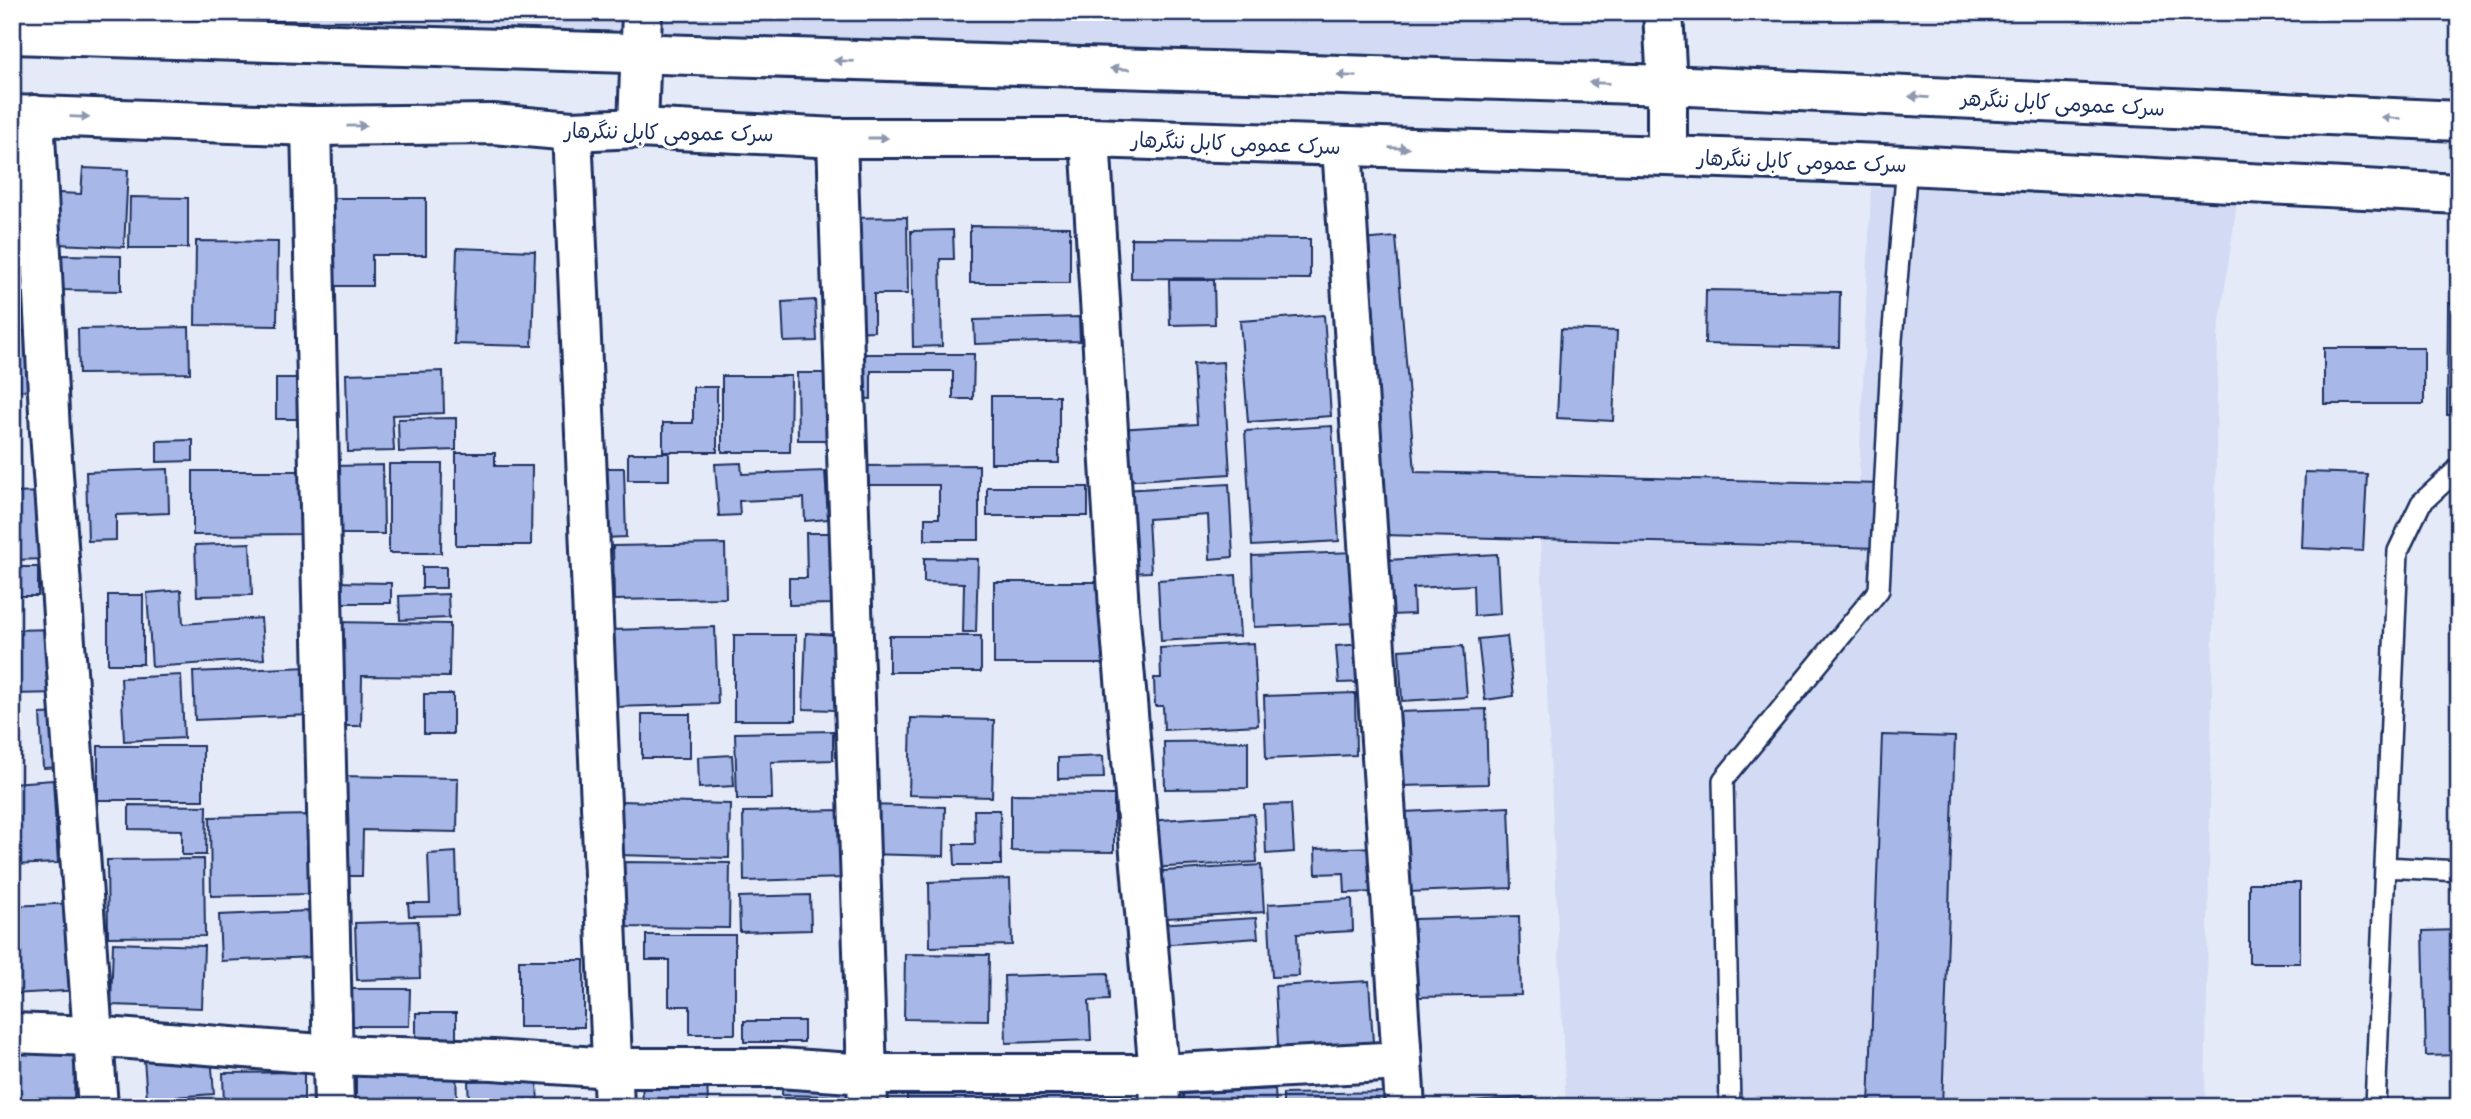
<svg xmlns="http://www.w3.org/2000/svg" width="2471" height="1119" viewBox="0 0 2471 1119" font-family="'Patrick Hand','Playpen Sans Arabic',sans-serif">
<rect width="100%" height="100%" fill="#e5eaf8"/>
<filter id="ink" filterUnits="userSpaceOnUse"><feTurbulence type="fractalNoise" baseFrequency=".0143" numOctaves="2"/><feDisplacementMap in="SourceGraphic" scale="14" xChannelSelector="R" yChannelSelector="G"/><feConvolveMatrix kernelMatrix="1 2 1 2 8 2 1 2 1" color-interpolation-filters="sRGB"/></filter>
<g filter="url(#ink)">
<path fill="#d2dbf3" d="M12,12H1663L1667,85L12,34Z
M1871,187L2239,189L2218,336L2205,1107H1566L1540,538L1856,549Z"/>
<path fill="#a7b8e8" stroke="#1b2f5e" stroke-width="2" d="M83,168L128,170L124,247L57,244L59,193L81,194Z
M12,188H32L31,263H12Z
M130,197L188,198V248H129Z
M333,198H426V255H372V286H332Z
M907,217L908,294H874V331L850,332L849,218Z
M970,226L1070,227V283H970Z
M953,230L954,259H940L942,346L913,347L911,231Z
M1396,237L1415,472L1881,484L1880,548L1383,535L1361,240Z
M1131,238L1310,239V279L1131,278Z
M196,241L278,242L277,326L195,325Z
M457,248L535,251L532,346L454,344Z
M60,255L121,256V291L60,290Z
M1169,280H1214L1215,324L1170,325Z
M1706,290L1840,292L1839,347L1705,344Z
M815,300L817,341L784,342L782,302Z
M2448,303H2459V415H2447Z
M1324,315L1331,416L1248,422L1240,321Z
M1079,317L1080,341L975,344L974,320Z
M189,327L190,373L79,374L78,329Z
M1561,329L1617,331L1613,421L1557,418Z
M12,331H40L38,391L12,390Z
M2324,348H2424V404H2324Z
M853,354H974L973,399H953V371H871V399L853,398Z
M1223,362L1230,474L1121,481L1118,429L1197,424L1193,364Z
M443,371L444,413L392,415L394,451L348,452L346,374Z
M797,373H826V440H798Z
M722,376H791L790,452H722Z
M276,378H297V419H276Z
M693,387H717V452H663V423H693Z
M991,396H1059V463H991Z
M456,418V450L399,452L398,419Z
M1332,426L1339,541L1252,546L1245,431Z
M193,440V461L157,462V441Z
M456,453H495V466H532L531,545H456Z
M628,453H669V480H628Z
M741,463L742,474L825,471L828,519L805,521L804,498L739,501L740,515L719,516L715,464Z
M389,464H442L441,553H389Z
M383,465L384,534H333L332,466Z
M979,465V540H925V518H939V485H863V466Z
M601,468H624L626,537L603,538Z
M168,469L169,513L116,515V540L88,541L86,472Z
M193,471H311V534L193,535Z
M2305,472L2367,474L2363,551L2302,548Z
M1229,484L1233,557L1210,559L1208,515L1148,519L1151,572L1127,573L1122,490Z
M987,487H1088V516H987Z
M43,492L46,559L12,560V493Z
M806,533H833L834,604L789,605V578H807Z
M250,543L252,595L197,596L195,545Z
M725,544L726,598L614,600L613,546Z
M1355,552L1358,623L1254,627L1252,556Z
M1497,554L1500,614L1474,616L1473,585L1413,588L1414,614L1390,615L1387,560Z
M924,558L978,559L976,632H963L964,583L924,582Z
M12,567H38V596H12Z
M422,567H446V588H422Z
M1236,575L1240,636L1161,641L1158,580Z
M332,582L391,583V603H332Z
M994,582H1102L1103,664H994Z
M181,590L183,624L261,618L264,659L152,667L147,593Z
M448,594L449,618L400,620L399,596Z
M108,595H143V664H108Z
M334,622L450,624L449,677L362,676L361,726H332Z
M715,627L718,704L614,707L611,630Z
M57,629L60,693L12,694V630Z
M806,633L838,635L835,710L803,709Z
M734,635H796V720H734Z
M889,636H981V672H889Z
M1507,636L1514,696L1485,700L1478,639Z
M1254,643L1258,725L1164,730L1163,706H1155L1154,678H1161L1160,648Z
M1363,644L1366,682L1339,683L1336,646Z
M1463,646L1467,697L1402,701L1399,650Z
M308,667L310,715L195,720L193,672Z
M181,675L184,738L124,741L121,678Z
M1355,693L1356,755L1266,759L1264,696Z
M424,694H453V734H424Z
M1486,709L1488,784L1400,786L1398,712Z
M65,713L68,767L43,768L40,714Z
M642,714H690V758H642Z
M911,718L994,720L992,797L909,795Z
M833,731V760L771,762L772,799H737L735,733Z
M1882,735L1955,737L1942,1107H1869Z
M1248,741V788L1165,789L1164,742Z
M98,746H203V800H98Z
M732,755L734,786L699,788L698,757Z
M1103,756L1104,778L1058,779V758Z
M338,776L458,778L457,832L363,830L362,876H337Z
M53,780L58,863L12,865V783Z
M1011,794L1114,795V852L1011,851Z
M619,801L730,804L729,858L618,855Z
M1291,804L1294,852L1266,854L1264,805Z
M129,805L207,806L206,855H182V830L129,829Z
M867,805L945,807L944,856L865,854Z
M1509,807L1512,888L1407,892L1404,812Z
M842,810L843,878L744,881L743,812Z
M974,810H1000L1001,865H955L954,844H975Z
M1254,814L1257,862L1149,868L1146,821Z
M313,815L315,894L211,896L210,817Z
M1380,847L1381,892L1345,893L1344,873L1316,874L1315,849Z
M456,852L458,915L409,916L408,903H430L428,854Z
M204,859L205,936L108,937L107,860Z
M620,862L730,863L729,928L619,927Z
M1261,865L1264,912L1151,919L1148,872Z
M1010,879L1012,945L930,947L929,882Z
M2249,883H2300V963H2249Z
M810,895L811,930L740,932L739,897Z
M1352,899L1353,931L1297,934L1299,976L1272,977L1268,904Z
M77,903L81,990L12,994V906Z
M311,911L312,957L221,961L219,915Z
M1519,916L1521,995L1416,997L1414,919Z
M1256,918L1258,938L1158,945L1156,924Z
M418,921L420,978L357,980L355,923Z
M2459,930V1055L2426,1056L2423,931Z
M646,935H735V1034H690V1006H669V960H646Z
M113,943L204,946L202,1008L111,1005Z
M905,954L989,955L988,1020L904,1019Z
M519,960H584V1027H519Z
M1108,973L1109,1000L1089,1001L1091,1040L1006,1043L1004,976Z
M1369,981L1374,1058L1279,1063L1275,986Z
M340,989H410L409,1026H339Z
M416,1013H456V1038L416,1037Z
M744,1021H804V1042H744Z
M12,1048L75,1050L74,1104L12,1102Z
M211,1054L214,1094L147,1099L144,1059Z
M456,1065L457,1107H356V1066Z
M304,1072V1107H224L223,1073Z
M707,1074L708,1107H643L642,1077Z
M783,1077L853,1079V1107H826L827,1096L782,1095Z
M537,1078L538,1107H469L468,1081Z
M907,1080L997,1081V1107H907Z
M1275,1089L1276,1107H1184L1183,1094Z
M1021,1090H1121V1107H1021Z
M1388,1092L1389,1107H1283V1094Z
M1534,1097L1535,1107H1461L1460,1103Z"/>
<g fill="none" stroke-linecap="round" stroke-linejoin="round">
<g stroke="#1b2f5e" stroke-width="24">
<path id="service" d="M2385,867L2459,871
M1730,1107L1723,780L1879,590L1892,340L1907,165
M2375,1107L2398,551L2421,503L2459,468"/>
</g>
<g stroke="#1b2f5e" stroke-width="44">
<path id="minor" d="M34,115L50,432L98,1107
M311,126L334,1107
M638,128L642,12
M572,131L614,1107
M837,138L868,1107
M1090,138L1119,609L1159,1074L1160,1107
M1342,146L1405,1107
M12,1033L92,1036L333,1055L493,1060L612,1068H779L867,1074H1159L1402,1061"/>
</g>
<g stroke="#1b2f5e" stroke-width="44">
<path id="trunk" d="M1663,12L1667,85V156
M12,34L1667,85L2459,121
M12,115L311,126L493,124L572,131L638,128L837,138H1090L1667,156L1907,165L2459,194"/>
</g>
<use href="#service" stroke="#fff" stroke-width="19"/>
<use href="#minor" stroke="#fff" stroke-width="38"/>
<use href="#trunk" stroke="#fff" stroke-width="38"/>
</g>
<defs><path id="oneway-solid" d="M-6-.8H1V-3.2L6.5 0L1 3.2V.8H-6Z" transform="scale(1.75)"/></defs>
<g fill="#8d97ae">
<use href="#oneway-solid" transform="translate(844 61) rotate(-178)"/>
<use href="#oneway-solid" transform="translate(1120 69) rotate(-178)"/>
<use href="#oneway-solid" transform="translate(1347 76) rotate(-178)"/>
<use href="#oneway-solid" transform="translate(1599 83) rotate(-178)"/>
<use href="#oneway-solid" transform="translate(1919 97) rotate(-177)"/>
<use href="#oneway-solid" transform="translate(80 117) rotate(2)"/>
<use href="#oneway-solid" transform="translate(2391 118) rotate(-177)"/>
<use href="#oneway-solid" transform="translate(357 126) rotate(-1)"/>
<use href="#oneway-solid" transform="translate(878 138)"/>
<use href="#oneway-solid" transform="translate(1399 148) rotate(2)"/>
</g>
</g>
<g text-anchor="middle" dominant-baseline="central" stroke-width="7" stroke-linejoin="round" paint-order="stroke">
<g font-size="21" fill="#1b2f5e" stroke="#fff">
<text transform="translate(2063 103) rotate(3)">سرک عمومی کابل ننگرهر</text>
<text transform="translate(669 132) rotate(1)">سرک عمومی کابل ننگرهار</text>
<text transform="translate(1236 143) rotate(2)">سرک عمومی کابل ننگرهار</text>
<text transform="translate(1802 161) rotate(2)">سرک عمومی کابل ننگرهار</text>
</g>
</g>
<rect width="2471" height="1119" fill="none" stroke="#fff" stroke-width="42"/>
<rect x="21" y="21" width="2429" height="1077" fill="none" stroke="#1b2f5e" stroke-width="2.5" filter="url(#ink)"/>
</svg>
